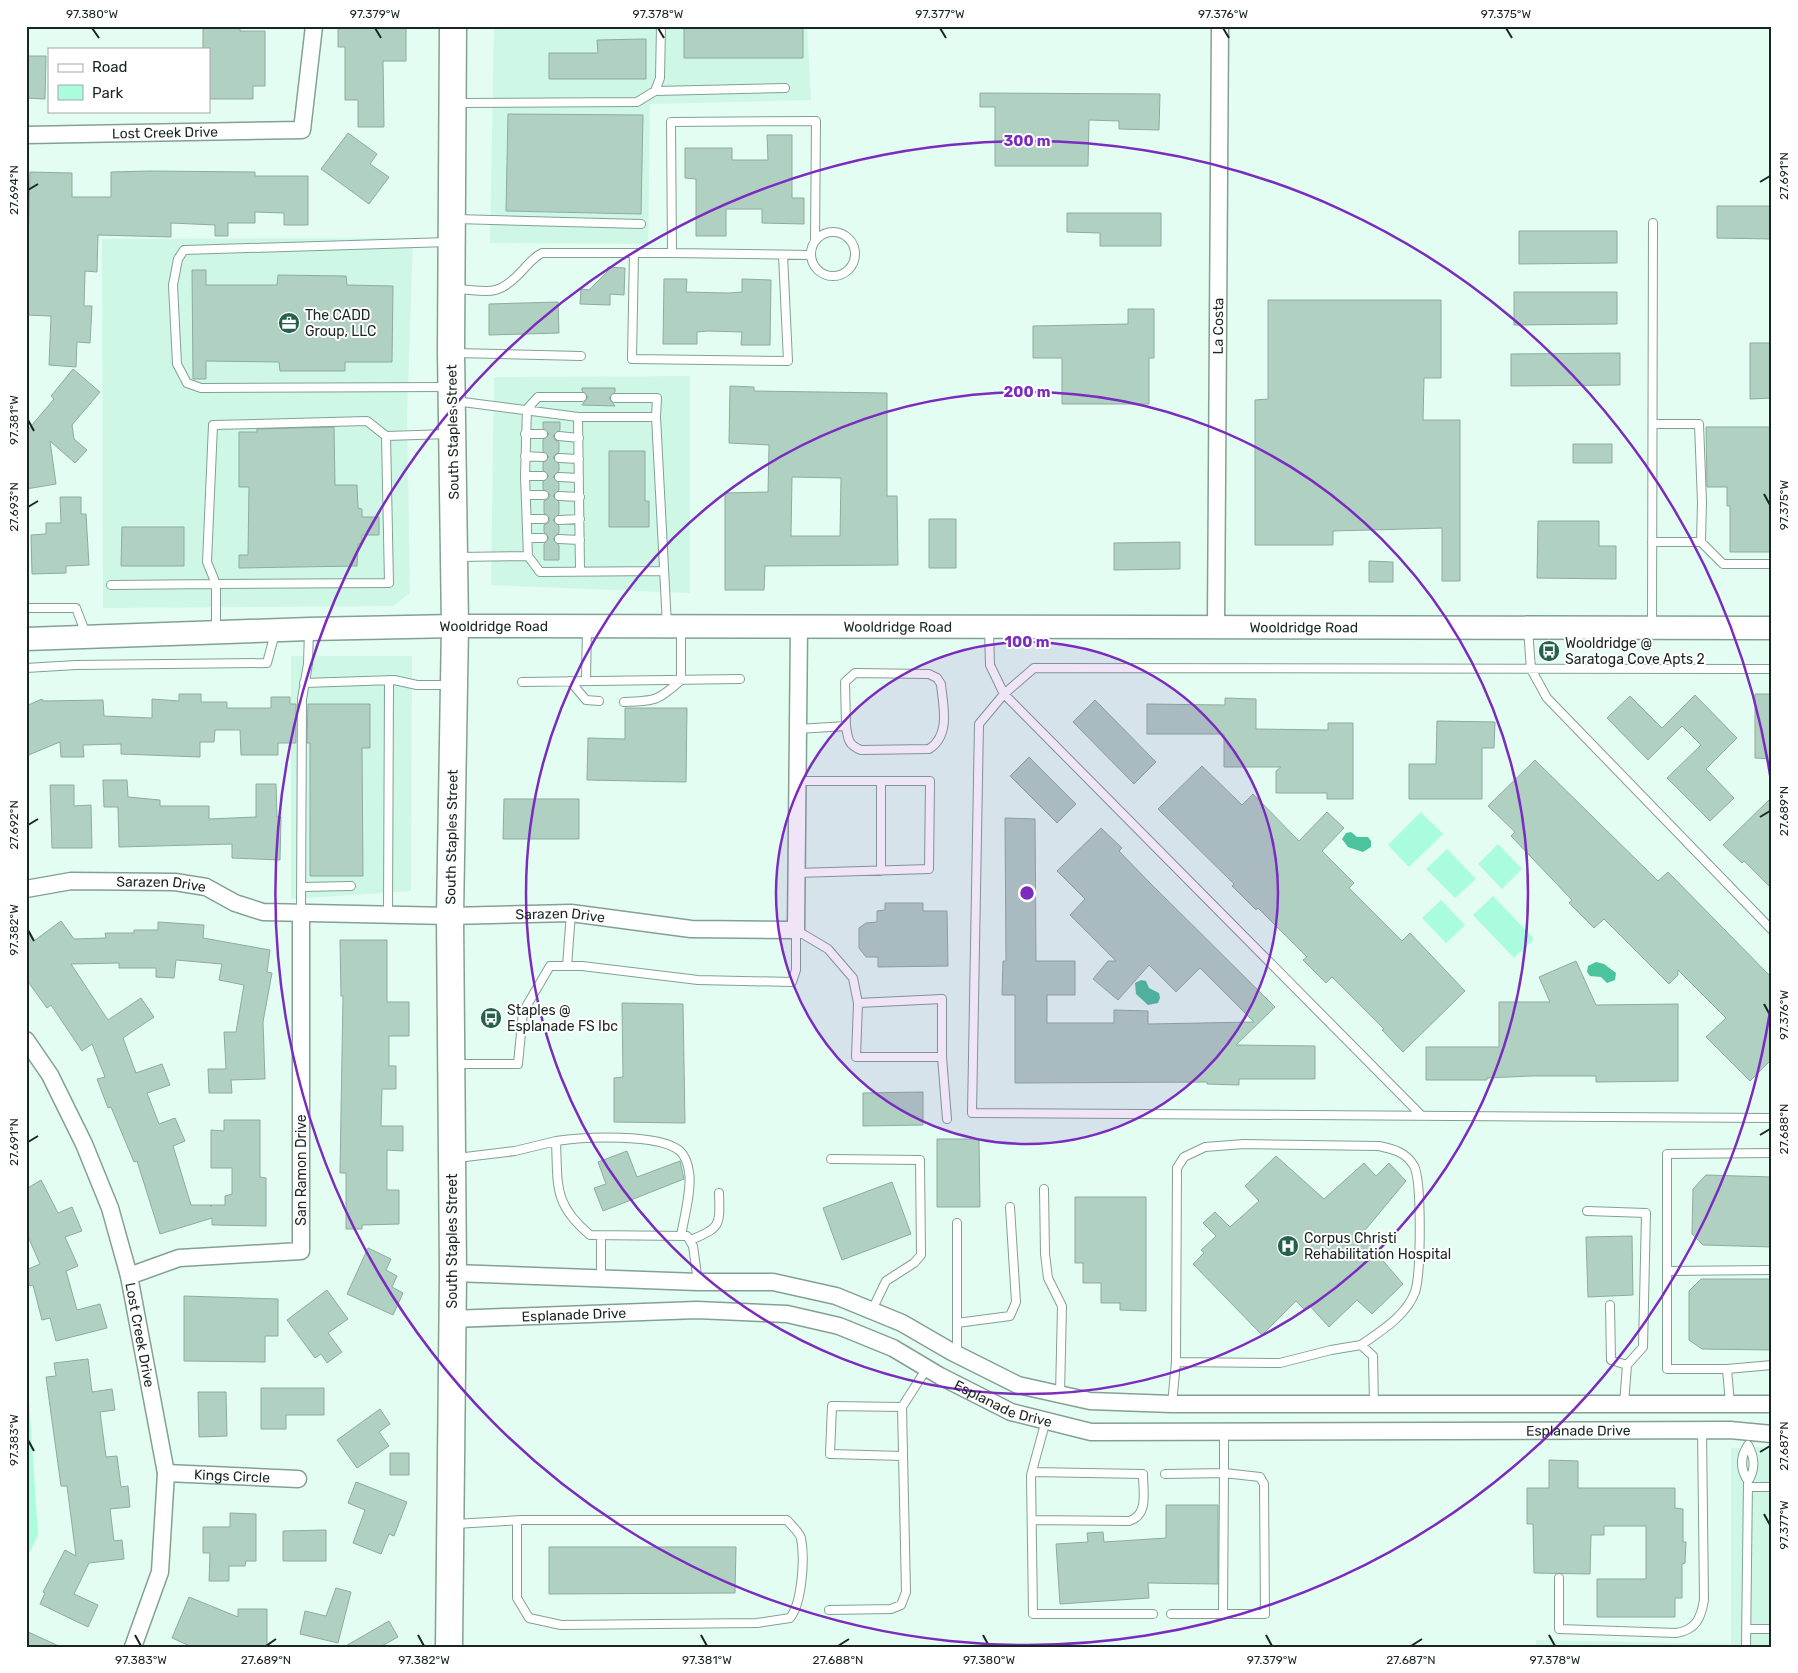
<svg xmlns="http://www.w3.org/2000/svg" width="1798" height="1673" viewBox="0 0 1798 1673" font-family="Rubik,sans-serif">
<rect width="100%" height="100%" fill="#e3fdf2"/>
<path fill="#cef7e6" d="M494,26H807L811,100L650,104L648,244L490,243Z
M413,238L407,418L410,593L393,606L103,608L102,239Z
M690,376V593L491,585L494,377Z
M291,656H412L411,891L291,899Z
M1772,1447V1647H1536V1640L1731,1644V1448Z"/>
<path fill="#a9fddc" d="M1421,812L1443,834L1409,867L1388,845Z
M1498,844L1522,869L1502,889L1478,864Z
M1447,849L1476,879L1455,898L1426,869Z
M1493,896L1534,939L1514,958L1473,915Z
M1441,900L1465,925L1446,943L1422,918Z
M26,1355L38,1535L26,1560Z"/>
<path fill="#4bc39c" d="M1351,832L1357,837H1368L1371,841V847L1363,852L1348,847L1342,839L1346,833Z
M1596,962L1604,964L1616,973L1615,980L1607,983L1601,977L1590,976L1587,972L1588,966Z
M1141,980L1146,981L1149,988L1159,993L1160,998L1158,1003L1148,1005L1136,994L1135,983Z"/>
<path fill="#b0d0c2" stroke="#8dac9f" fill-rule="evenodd" d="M203,26H240V31H265V86H253V99H209V49H203Z
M338,26H406V61H383L384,127H358V100H345V47H338Z
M684,26H803V58H684Z
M646,39V79H549V53H598L597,40Z
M26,56H46L45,99L26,98Z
M980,93L1160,94L1159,130L1119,129V121L1089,120L1088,166H995V107H980Z
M508,114L643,115L641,214L506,211Z
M348,133L377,154L370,164L389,177L369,204L321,169Z
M767,135H792V198H804V224L762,223V209H726V236H696V179L685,178V148H732V160H768Z
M149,171L255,172V176H308V225H284V213L255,212V223H228V236H215V225L171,223V237L98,235L97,272L85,271L84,306H92L90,343L77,342L76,367L49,365L51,316L26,315L30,172L72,173V197H111V172Z
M1717,206H1772V239L1717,238Z
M1067,213H1161V246H1100V233L1067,232Z
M1519,231H1617V263L1519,264Z
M608,267L625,268L624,295L610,294V305L580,304L581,289L589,290L607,272Z
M192,270H206V285H277L278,275L346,276L347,285L393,286L392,362H345V371H280L279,362L206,361V379H193Z
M664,279H687L686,292L728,293L742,292V279L771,280L770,345H741L742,332L708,331L697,332V344H663Z
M1514,292H1617V324L1514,325Z
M1268,300H1441V378H1424L1423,420H1460V581H1442V528L1333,531V545H1255V400L1268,399Z
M558,302L559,333L489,335V304Z
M1128,309H1154V358H1149V404H1062V358H1033V326L1128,324Z
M1750,343H1772V398L1750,399Z
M1620,353V385L1511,386V354Z
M73,369L100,392L72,425L74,439L87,450L75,463L50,441L56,484L26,489V432L54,399L51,396Z
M730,386L754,387V391L887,393V496H897L898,565L765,566L764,590H725V493L768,492L769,445L729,443ZM792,477L841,478L840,536H791Z
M582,388H615V392L609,398L615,406L582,405L588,397L582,391Z
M543,422H560V430L553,436L555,440L559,442V452L555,455L553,458L559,464V471L553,477L559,483V490L553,496L559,502V514L553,520L559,526V533L553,539L559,545V560H544V544L549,538L544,532V525L549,522L550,519L544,513V501L549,498L550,495L543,489V482L549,476L543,470V463L549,457L543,451V440L549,434L543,428Z
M334,427L335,485H357L358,508L362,509V517H379V535H362V544H358L357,566L239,568V555H248L249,487H239V432H257V429Z
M1706,427H1772V552H1730V506H1727V487H1707Z
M1573,444H1612V463H1573Z
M609,451H645V501H649V527H609Z
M60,497H81V514H86L89,565L66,566V573L32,574L31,535L46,534V523H61Z
M929,519H956V568H929Z
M1538,521H1599V546H1616V579L1537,578Z
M122,527H184V566H121Z
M1180,542V569L1114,570V543Z
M1369,561L1393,562V582H1369Z
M179,694H201V702H227V708H271V697H290V704H296V743H278V755H241L240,730H215L214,742H200V757L121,754V744L83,745L84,757H61L60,742L26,756V706L42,699L43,701L103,700L104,716L152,718V699L179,701Z
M1755,694H1772V759L1755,758Z
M1695,695L1737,738L1706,769L1734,798L1710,821L1667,778L1701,745L1682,726L1648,760L1607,718L1630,696L1662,728Z
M1225,698L1256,699V729L1328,730V723H1353V799H1327V793H1276V771L1281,767H1224V734H1147V704L1225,705Z
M1095,700L1156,762L1134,784L1073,722Z
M308,704H370V748H362L363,876H310V743H307Z
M625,708H687L686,782L587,780L588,738L625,739Z
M1437,721L1495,722L1494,748H1482V799H1409V764H1436Z
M1029,757L1076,804L1057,823L1010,776Z
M1535,760L1658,881L1668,872L1772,978V1059L1750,1081L1706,1037L1726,1018L1678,970V975L1669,984L1604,919L1594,928L1569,903L1572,900L1511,836L1515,832L1488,806Z
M1202,766L1242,805L1253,794L1299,841L1327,812L1344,828L1322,851L1354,883L1349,888L1402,941L1410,933L1465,991L1403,1052L1382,1030L1384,1029L1332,977L1326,983L1303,960L1307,957L1258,908L1256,910L1232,886L1234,884L1158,809Z
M103,780H127L128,797L160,800V806H209V819L256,817V784H276L277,817H281L280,860L232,858V844L119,847L118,807H104Z
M50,785H74V806L91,805L92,848H52Z
M1772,797V889L1744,861L1742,863L1723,845Z
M504,799H579V839H503Z
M1005,818L1035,819L1036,961H1075V995H1047V1023H1114V1010L1148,1011V1024L1254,1022L1200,968L1176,992L1149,965L1118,1000L1093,979L1108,961H1116L1070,915L1085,899L1057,871L1101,828L1122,848L1119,851L1148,881L1275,1007L1236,1045L1315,1046V1079H1239V1085L1207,1084V1082L1015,1083V995H1002L1003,961H1006Z
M885,903H923V911H947L948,966L878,967V957H866L859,948V928L866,923L877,922V911L885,910Z
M61,921L74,939L106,938L105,933H134V930H158V922L204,925L203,938L270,950L267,972L272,973L263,1022L265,1079L231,1080L232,1093H209L208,1069H226L224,1032H236L244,985L219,980L222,964L176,960L174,978L156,977V968H119V963L71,964L108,1020L141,998L154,1017L123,1038L136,1073L162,1064L170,1085L147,1093L159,1124L175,1118L185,1141L173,1146L191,1205H211V1207V1205H225V1196L232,1194V1168H211V1130L224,1131V1120H260V1177L266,1178V1226L212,1225V1218L160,1234L137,1161L134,1162L111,1107L108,1108L97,1079L105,1077L92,1044L82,1051L51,1005L47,1008L26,979V930L34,941Z
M340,940H387V1002H409V1036H389V1066H396V1089H382L381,1126H403V1151L387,1150V1190H399V1224L362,1225V1229H346V1173H340L343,996H341Z
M1576,961L1596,1005L1678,1004V1081L1596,1082V1076H1532L1487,1078V1080H1426V1047H1499V1002H1550L1539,977Z
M622,1003L683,1004L685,1123L614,1122V1078L623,1077Z
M923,1092V1125L863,1126V1093Z
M937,1139H979L980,1207H937Z
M627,1151L637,1177L680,1161L684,1179L603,1211L594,1188L606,1184L598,1162Z
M1276,1156L1324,1199L1364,1163L1376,1176L1389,1163L1406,1181L1361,1235L1403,1284L1372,1314L1357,1300L1329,1327L1309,1305L1304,1309L1296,1301L1262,1335L1193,1264L1204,1253L1201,1250L1216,1236L1203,1223L1215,1212L1230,1227L1259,1201L1245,1186Z
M1706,1175L1772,1177V1247L1703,1245L1692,1234L1693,1189Z
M41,1180L58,1213L72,1207L82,1231L65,1237L78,1266L66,1271L77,1310L100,1304L107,1328L56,1341L50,1318L42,1320L33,1285L30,1286L26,1278V1270L40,1264L26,1232V1189Z
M892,1182L911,1234L842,1260L823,1208Z
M1075,1197H1146V1311L1120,1310V1303H1101V1283H1083V1263H1075Z
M1632,1236L1633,1295L1588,1297L1586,1237Z
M368,1248L391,1259L386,1270L397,1276L392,1287L403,1293L393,1315L347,1294Z
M1701,1279H1772V1350L1702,1349L1689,1340V1291Z
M327,1290L348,1319L328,1333L342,1352L327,1363L321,1354L315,1358L287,1320Z
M184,1296L278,1299V1336H265V1362L184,1361Z
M88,1359L92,1392L112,1389L115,1410L100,1412L106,1457L117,1456L121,1487L128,1486L130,1507L110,1509L114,1541L122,1540L124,1559L89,1563L74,1594L98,1605L88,1627L40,1604L45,1593L43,1592L65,1550L76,1556L67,1486H61L46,1377L56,1376L54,1363Z
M261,1388H324V1415H286V1429H261Z
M198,1392H226L227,1436L199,1437Z
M380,1409L390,1424L379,1432L389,1446L357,1468L337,1440Z
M390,1453H409V1475H390Z
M1549,1460L1578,1461V1488H1675V1508L1683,1509V1542H1686L1685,1563L1682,1564V1598H1675V1617H1597V1579H1646V1526H1604V1535H1591L1590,1574L1534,1573L1533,1524H1527V1488H1549Z
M356,1482L407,1502L394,1536L389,1534L381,1554L353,1543L365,1510L348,1503Z
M1166,1505H1218V1584L1148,1583L1149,1598L1060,1604L1056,1544L1088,1542L1087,1533L1103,1532L1104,1542L1166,1538Z
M230,1513L256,1514V1561H246L245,1566H229V1581H209L210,1553H203V1527H230Z
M326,1530V1561H283V1531Z
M549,1547H736L735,1593L549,1594Z
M336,1588L351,1592L338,1643L300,1634L305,1611L326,1616Z
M189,1597L238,1617V1609H267V1647H192L172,1638Z
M389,1621L398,1637L380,1647H344Z
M26,1631L61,1647H26Z"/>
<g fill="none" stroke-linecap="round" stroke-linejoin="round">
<g stroke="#82a194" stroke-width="10">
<path id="lane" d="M655,91L785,88
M456,103L637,102L655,91L660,78L661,26
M456,219L641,224
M811 254a22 22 0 1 1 44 0a22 22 0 1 1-44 0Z
M634,253L632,359L788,361L783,255
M672,253L811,255
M455,289C486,290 496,298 519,274C527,266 532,258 542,253H672L671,122L816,121L815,241
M456,353L581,356
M447,387L201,388L187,383L177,364L173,285L178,259L184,250L448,242
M615,398H657L656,417
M455,401L578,417H656L667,625
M578,417L580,571
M1653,424H1699L1702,502L1701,542
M525,434H543
M559,436L579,438
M525,456L543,457
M559,458L579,459
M525,476H543
M559,477L579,478
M526,495H544
M559,496L580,497
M527,519H544
M559,520L580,519
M528,538H543
M559,539L580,540
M1652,542H1701L1723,564H1772
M528,556L525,476L527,409L538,397H582
M458,557L528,556L540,572L664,571
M111,585L216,584L207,562L213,425L367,421L386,436
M26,608H76L86,634
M1652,626L1653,223
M1528,629L1531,669L1547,698L1772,930
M989,630L990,665L1004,694L1422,1116
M216,631V584L389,583L386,436L449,434
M26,668L76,665L267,663L275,633
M1772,669L1034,668L1004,694L979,724L972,1113L1772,1118
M586,680L587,627
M570,681L586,700L599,701
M522,682L740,679
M304,683L394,680L417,685H451
M624,702C655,701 658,701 681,680V628
M798,729L846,726C848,739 848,745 861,750L929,749C951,735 943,706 941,684L937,678L929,674L855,673L845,682L846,726
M881,781V871
M796,873L929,869L930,781H797
M302,887L351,886
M301,913L302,699L308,664L309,631
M388,915L389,680
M796,930L828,949L853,978L858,1003L942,999V1057H856L858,1003
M567,966L571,913
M942,1057L947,1119
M456,1064H518L523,1012L550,966H582L698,980L792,982L796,970V930
M556,1141C583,1137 659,1133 680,1151C685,1156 688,1165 689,1172C692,1189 684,1218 681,1236
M457,1158L515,1151L556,1141C558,1186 553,1204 590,1235L687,1236L693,1246L698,1282
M831,1159L920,1160L921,1255L914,1263L886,1281L872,1310
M1044,1189L1045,1254L1048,1278L1062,1306L1060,1394
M1587,1211L1646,1213L1643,1347L1627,1365L1624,1404
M957,1223V1354
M601,1236V1278
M691,1240C721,1227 720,1226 719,1193
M1667,1271V1154L1772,1153
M1610,1305L1611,1360L1627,1365
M957,1323L1010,1316L1016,1302L1010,1207
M1176,1362L1177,1168L1184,1157L1205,1147L1244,1144L1379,1146C1393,1149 1406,1152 1414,1166C1422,1181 1421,1274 1415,1292C1406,1316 1381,1331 1361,1345
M1727,1369L1772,1365
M1172,1404L1176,1362L1280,1363L1331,1350L1361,1345L1373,1356L1374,1404
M1730,1404L1727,1369H1667V1271L1772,1270
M902,1407L832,1406L830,1454L903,1456
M1046,1420L1031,1475L1033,1614H1153
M1224,1473L1260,1477L1264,1484L1265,1614H1223Z
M1165,1474L1224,1473V1431
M1748,1487H1772
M1032,1520L1129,1521C1149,1515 1143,1492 1143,1474L1032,1472
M455,1524L521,1520H787C791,1525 799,1532 801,1538C805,1559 802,1603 790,1618L757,1623L561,1625L529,1618L517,1598V1521
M1559,1578V1629L1676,1633C1696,1630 1701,1618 1704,1600L1702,1430
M829,1610L891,1609L901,1605L906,1592L902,1407L927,1368
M1171,1614H1223
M1746,1629H1772
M1746,1647L1748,1481C1740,1469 1740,1457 1748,1445C1755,1458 1756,1469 1748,1481"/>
</g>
<g stroke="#82a194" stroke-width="19">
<g id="street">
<path id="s1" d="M26,135L302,130L314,26"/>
<path id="s2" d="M1216,626L1220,26"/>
<path id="s3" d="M26,889L71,881L175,882L206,887L235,903L263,912L450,916L571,913L691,929L796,930L799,626"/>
<path id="s4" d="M26,1040L50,1075L84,1144L110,1208L129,1276L166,1473L160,1572L133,1647"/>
<path d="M453,1273L698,1282H773L836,1296L902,1323L952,1352L1018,1385L1090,1401L1172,1404H1772"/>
<path d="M129,1276L179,1258L301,1251V914"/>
<path id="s5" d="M452,1319L697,1310L787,1314L839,1326L893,1348L940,1376L1011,1412L1091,1432L1730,1430L1772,1434"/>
<path id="s6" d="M166,1473L298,1479"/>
</g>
</g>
<g stroke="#82a194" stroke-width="25">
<g id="secondary">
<path id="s7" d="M26,639L309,629L455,626L1772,628"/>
</g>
</g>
<g stroke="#82a194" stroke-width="29">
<g id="primary">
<path id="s8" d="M449,1647L453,1273L450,916L455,626L451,352L453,26"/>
</g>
</g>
<use href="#lane" stroke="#fff" stroke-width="8"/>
<use href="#street" stroke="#fff" stroke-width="16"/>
<use href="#secondary" stroke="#fff" stroke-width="22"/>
<use href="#primary" stroke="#fff" stroke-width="26"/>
</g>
<path fill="none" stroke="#1a2621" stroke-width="2" d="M92,28L99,38M375,28L381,38M658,28L664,38M940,28L946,38M1223,28L1229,38M1506,28L1512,38M1760,182L1770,176M28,190L38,184M28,420L34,431M1764,494L1770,505M28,507L38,501M1760,817L1770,811M28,825L38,819M28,930L34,941M1764,1004L1770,1015M1760,1135L1770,1129M28,1142L38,1136M28,1440L34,1451M1760,1452L1770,1446M1764,1514L1770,1525M135,1635L141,1646M418,1635L424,1646M701,1635L707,1646M983,1635L989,1646M1266,1635L1272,1646M1549,1635L1555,1646M266,1646L276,1639M838,1646L849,1639M1411,1646L1422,1639"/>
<circle cx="1027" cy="893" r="251" fill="#7b2cbf" fill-opacity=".12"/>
<g fill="none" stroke="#7b2cbf" stroke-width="2.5">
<circle cx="1027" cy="893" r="251"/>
<circle cx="1027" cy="893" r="501"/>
<path d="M1772 998A752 752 0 1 1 1772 788"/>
</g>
<defs>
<g id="office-disc" transform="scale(1.125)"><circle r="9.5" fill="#25624e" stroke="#fff"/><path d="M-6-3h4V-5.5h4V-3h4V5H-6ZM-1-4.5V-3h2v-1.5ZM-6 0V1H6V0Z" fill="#fff"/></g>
<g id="bus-disc" transform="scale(1.125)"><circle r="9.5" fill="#25624e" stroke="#fff"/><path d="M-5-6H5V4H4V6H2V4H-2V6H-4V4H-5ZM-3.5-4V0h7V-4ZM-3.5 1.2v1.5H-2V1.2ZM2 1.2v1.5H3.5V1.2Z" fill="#fff"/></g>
<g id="hospital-disc" transform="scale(1.125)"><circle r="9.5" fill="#25624e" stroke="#fff"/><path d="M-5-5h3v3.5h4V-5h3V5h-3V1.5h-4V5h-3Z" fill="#fff"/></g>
</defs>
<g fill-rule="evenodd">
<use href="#office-disc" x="289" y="323"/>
<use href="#bus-disc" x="1549" y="651"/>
<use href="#bus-disc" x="491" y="1018"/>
<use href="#hospital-disc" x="1288" y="1246"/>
</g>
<g text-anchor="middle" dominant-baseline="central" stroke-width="4" stroke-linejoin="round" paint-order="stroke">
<g font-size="14" fill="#1a2621" stroke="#fff">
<text stroke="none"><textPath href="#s1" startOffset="139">Lost Creek Drive</textPath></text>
<text stroke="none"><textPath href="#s2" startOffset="300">La Costa</textPath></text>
<text transform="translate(453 432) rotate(-91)">South Staples Street</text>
<text stroke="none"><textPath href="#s7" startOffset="468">Wooldridge Road</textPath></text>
<text stroke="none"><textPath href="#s7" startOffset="872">Wooldridge Road</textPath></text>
<text stroke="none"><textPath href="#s7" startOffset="1278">Wooldridge Road</textPath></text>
<text stroke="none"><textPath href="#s8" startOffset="810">South Staples Street</textPath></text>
<text stroke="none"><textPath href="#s3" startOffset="136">Sarazen Drive</textPath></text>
<text stroke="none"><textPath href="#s3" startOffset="541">Sarazen Drive</textPath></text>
<text transform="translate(301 1170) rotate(-90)">San Ramon Drive</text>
<text transform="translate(452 1241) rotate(-90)">South Staples Street</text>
<text stroke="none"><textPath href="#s5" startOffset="122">Esplanade Drive</textPath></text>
<text stroke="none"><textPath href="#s4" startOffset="319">Lost Creek Drive</textPath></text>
<text stroke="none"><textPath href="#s5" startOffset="571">Esplanade Drive</textPath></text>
<text stroke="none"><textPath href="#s5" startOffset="1151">Esplanade Drive</textPath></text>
<text stroke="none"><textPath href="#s6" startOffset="66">Kings Circle</textPath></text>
</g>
<g font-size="14" fill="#1a2621" stroke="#fff" text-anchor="start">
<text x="305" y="315">The CADD<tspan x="305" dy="16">Group, LLC</tspan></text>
<text x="1565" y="643">Wooldridge @<tspan x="1565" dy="16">Saratoga Cove Apts 2</tspan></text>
<text x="507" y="1010">Staples @<tspan x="507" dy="16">Esplanade FS Ibc</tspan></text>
<text x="1304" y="1238">Corpus Christi<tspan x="1304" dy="16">Rehabilitation Hospital</tspan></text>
</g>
</g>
<circle cx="1027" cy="893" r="8" fill="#7b2cbf" stroke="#fff" stroke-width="2.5"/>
<g font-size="15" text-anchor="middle" font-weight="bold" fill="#7b2cbf" stroke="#fff" stroke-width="4" stroke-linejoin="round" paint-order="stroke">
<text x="1027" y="146">300 m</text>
<text x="1027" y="397">200 m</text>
<text x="1027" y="647">100 m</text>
</g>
<rect width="1798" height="1673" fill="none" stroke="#ffffff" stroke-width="55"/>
<rect x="48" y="48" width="162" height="65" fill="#ffffff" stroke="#a3a8a6"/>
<rect x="58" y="64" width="25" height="8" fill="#ffffff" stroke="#a3a8a6"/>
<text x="92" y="72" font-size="15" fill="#1a2621">Road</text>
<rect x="58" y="85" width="25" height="15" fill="#a9fddc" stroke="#a3a8a6"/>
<text x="92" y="98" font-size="15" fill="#1a2621">Park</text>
<rect x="28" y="28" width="1742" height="1618" fill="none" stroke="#1a2621" stroke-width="2"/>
<g font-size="12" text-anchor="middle" fill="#1a2621">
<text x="92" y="18">97.380°W</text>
<text x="375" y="18">97.379°W</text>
<text x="658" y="18">97.378°W</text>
<text x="940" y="18">97.377°W</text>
<text x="1223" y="18">97.376°W</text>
<text x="1506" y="18">97.375°W</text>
<text transform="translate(1784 176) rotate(-90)" y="4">27.691°N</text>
<text transform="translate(14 190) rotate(-90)" y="4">27.694°N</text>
<text transform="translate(14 420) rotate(-90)" y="4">97.381°W</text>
<text transform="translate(1784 505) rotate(-90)" y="4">97.375°W</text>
<text transform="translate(14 507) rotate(-90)" y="4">27.693°N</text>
<text transform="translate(1784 811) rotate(-90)" y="4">27.689°N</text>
<text transform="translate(14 825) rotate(-90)" y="4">27.692°N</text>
<text transform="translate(14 930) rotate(-90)" y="4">97.382°W</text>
<text transform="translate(1784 1015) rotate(-90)" y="4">97.376°W</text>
<text transform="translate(1784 1129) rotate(-90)" y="4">27.688°N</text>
<text transform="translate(14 1142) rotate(-90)" y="4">27.691°N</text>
<text transform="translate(14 1440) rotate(-90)" y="4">97.383°W</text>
<text transform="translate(1784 1446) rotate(-90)" y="4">27.687°N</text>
<text transform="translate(1784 1525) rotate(-90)" y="4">97.377°W</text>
<text x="141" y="1664">97.383°W</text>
<text x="266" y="1664">27.689°N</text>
<text x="424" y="1664">97.382°W</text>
<text x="707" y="1664">97.381°W</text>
<text x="838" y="1664">27.688°N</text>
<text x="989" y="1664">97.380°W</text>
<text x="1272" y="1664">97.379°W</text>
<text x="1411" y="1664">27.687°N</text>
<text x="1555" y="1664">97.378°W</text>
</g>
</svg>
